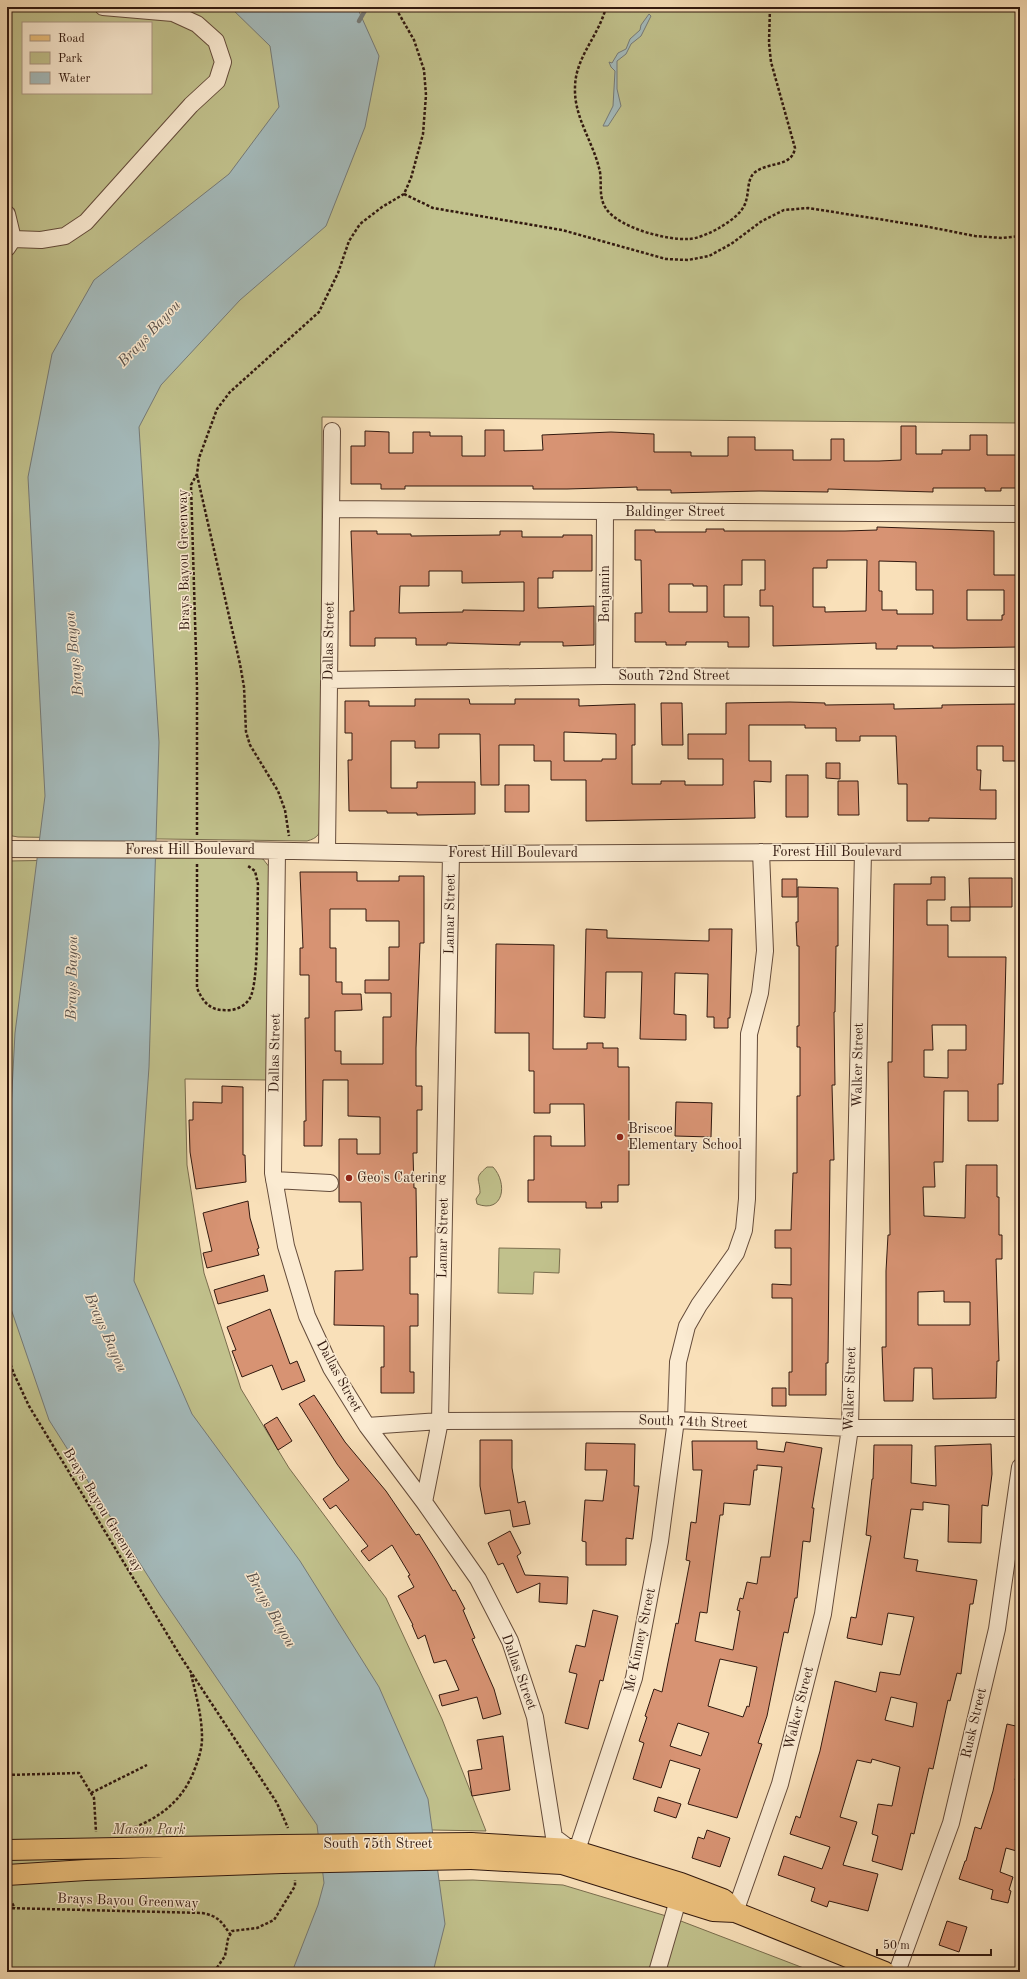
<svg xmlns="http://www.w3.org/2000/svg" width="1027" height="1979" viewBox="0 0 1027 1979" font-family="'Old Standard TT',serif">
<rect width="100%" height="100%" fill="#f9e0b9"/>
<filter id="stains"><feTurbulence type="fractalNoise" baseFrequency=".005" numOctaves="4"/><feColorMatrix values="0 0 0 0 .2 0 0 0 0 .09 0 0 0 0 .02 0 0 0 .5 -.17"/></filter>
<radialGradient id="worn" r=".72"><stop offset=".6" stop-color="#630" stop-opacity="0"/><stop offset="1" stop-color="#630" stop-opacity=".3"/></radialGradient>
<path fill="#c1c18c" stroke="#7a6d4e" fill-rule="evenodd" d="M7,7H1020V423L322,417V823C320,834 318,838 307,841L18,837L7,835ZM23,23H151V93H23Z
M256,857L263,859L270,868L268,1080L185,1079L187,1165L204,1273L241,1389L289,1468L386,1598L442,1719L486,1831L432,1830L324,1883L473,1880L563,1885L673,1918L814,1972H7V861Z
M487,1167H493C508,1183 504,1214 477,1204L476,1199L480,1193C480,1178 473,1179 487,1167Z
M499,1248L560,1249L559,1273L534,1272L533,1294L498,1293Z"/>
<path fill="#a4babb" stroke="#767a76" d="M230,7H357L379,56L365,127L326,226L240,300L161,385L139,427L159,742L149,1067L134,1281L192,1414L300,1561L379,1687L428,1799L445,1924L433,1972H292L318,1905L324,1883L317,1825L160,1595L49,1420L8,1300L7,1220V1186L15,1033L45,796L28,477L52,354L94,280L229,174L279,107L270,46Z
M649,14L651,16L641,36L631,44L626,54L617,61V89L621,106L608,126H603L613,106L615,71L611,67L609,62L612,63L618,53L626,49L630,39L640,30L641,25Z"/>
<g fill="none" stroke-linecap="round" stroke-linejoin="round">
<path stroke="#767a76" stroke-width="4.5" d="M359,21L367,7"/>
</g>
<path fill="#d79373" stroke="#32190f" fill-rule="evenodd" d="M901,426H916V454H942V450H970V435H987V455H1020V488H1001V491H985V488H933V492L828,489V492L759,491L671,493V490H637V487L567,489H533V486H405V489H381V484H351V446H365V431L389,432V453H413V432H430V436H462V456H485V430H504V451L543,450L542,435L611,432L654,434V452H691V456H728V437H755V450H793V460H831V439H844V461H879L901,460Z
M877,527L994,531V575H1017V592H1019L1020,615V647L954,648H933V646H897V649H876V643L773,646V606H760V590H765V560H742V585H724V617H749V647H728V642H686V645H666V642H635V613H642L641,560H635V530H655V532H706V529H724V531H845L877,530ZM827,560H867L866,611L825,612V607H813V568H827ZM879,561L916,562V590H933V614H897V610H882V591H879ZM669,584H693V586H707V612H669ZM967,590H1004V615H1002V620H967Z
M351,531H377V534H411V536L500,535V531H522V537H563V535H592V571H553V578H538V608L594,606V645L563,646V642H520V645L447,643V645H416V638H375V646H350V611H354ZM429,571H462V583L524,582V611L463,610V612L399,613L400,586H429Z
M415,699H469L470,704H515V699H579V706L635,704V745H632V784H661V781H685V785H723V759H688V734H726V703L790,702L825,703V705L894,704V709L942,708V705L1020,704V761H1003V746H977V770H981L980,790H996V819L929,818V821H907V784H898L896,736H860V741H836V728H805V725H749V761H771V782L754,781L755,818L586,821V780H551V761H534V745H499V785H481L480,734H439V748H415V741H391V788H417V782H475V814L417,815V813H387V811H349L348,760H352V733H345V701H369V706H415ZM564,732L616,734V759H602V761H564Z
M661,703H682L683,745H662Z
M826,763H840V779L826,778Z
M786,775H808V817H786Z
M838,781H858L859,815H838Z
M505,785H529V812H505Z
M300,872H357V881H399V876H424V943H420L416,1048V1086H422V1110H417V1153H413L414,1188H416L417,1257H410V1294H418V1326H410V1372H414V1393H381V1367H384V1326L334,1325L335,1271L363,1270L361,1202H339V1139H357V1154H380V1117L348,1116V1080H323L322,1146H304V1121H306L305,1018H309V975H300V948H303ZM330,909H366V921H399V947H389V980H365V993H391V1017H383V1064H341V1051H335V1011L362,1010L361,994H342V982H336V948H330Z
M931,877H945V900H927V925H948V957H1006L1003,1084H998V1121H968V1091H944L943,1162H934L935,1187H923L924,1216L965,1218L966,1165H997V1197H999V1235H1002V1259H996L999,1361H997L996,1398L933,1399L932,1368H914L913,1401H884L882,1347H886V1271L888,1235H890L888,1062H892L894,884H931ZM932,1025H966V1050H948V1078L924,1077V1050H933ZM944,1291V1302H970V1325H918V1292Z
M969,878H1012V907H970Z
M782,879H797V897H782Z
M798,887L838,888V946H836L835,1012H834L835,1085H832L834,1160H830L828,1363H826V1395H789V1372H792V1298H772V1284L791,1285V1248H775V1230H791L793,1173H797V1096H800V1047H797V1026H799V946H797L796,922H798Z
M951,907H970V921H951Z
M586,929L607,930V938L709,941V929H732L730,1018H728V1028H714V1017H707L708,974L675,973L674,1014L686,1015V1040L640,1039L642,972H606L605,1018L584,1017Z
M496,944L554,945L553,1049H587V1043H603V1048H618V1067H629V1185H618V1202H601L602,1208H586V1202H528V1180H534V1136H551V1146H585L584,1104H550V1113H534V1071H529V1033H495Z
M222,1086L243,1087V1155H245L246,1182L196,1189L190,1152L189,1120H193V1102L222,1103Z
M676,1102L712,1103L711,1137L675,1136Z
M248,1201L250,1218L259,1248L257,1249L259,1255L207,1268L203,1253L212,1251L203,1213Z
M264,1275L268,1291L218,1304L214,1290Z
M270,1309L290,1364L297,1361L305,1381L282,1390L272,1365L242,1377L232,1351L236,1350L227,1327Z
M772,1388H786V1406H772Z
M314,1395L345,1442L386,1491L416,1535L419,1534L436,1561L453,1591L455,1590L465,1609L463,1610L475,1638L472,1639L494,1689L501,1714L483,1719L477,1697L442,1706L439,1695L459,1690L446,1660L434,1663L425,1635L418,1639L412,1625H413L398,1596L414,1587L408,1576L410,1575L392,1545L369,1561L361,1551L368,1546L336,1505L330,1509L323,1499L349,1480L337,1464L299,1404Z
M277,1417L292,1441L278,1450L264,1425Z
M480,1440H512V1468L518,1503L525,1501L530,1524L513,1527L510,1510L485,1514L480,1486Z
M692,1441H757V1449L784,1452L786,1442L822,1448L812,1508H814L810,1542L803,1541L797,1598H795L788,1633L784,1632L767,1716L758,1743L762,1744L737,1818L688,1804L700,1769L670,1760L661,1788L633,1779L644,1743L639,1741L647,1717L645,1716L654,1689L662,1692L676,1623L678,1624L690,1561L686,1560L691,1522L696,1523L702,1470H693ZM757,1465L782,1467L770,1557H761L757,1584L747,1582L743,1599L740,1598L737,1610L740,1611L733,1650L695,1641L700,1612L707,1613L720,1515H723L724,1503L750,1505L754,1470H757ZM720,1659L757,1667L749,1707L747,1706L743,1717L708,1706ZM678,1723L709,1733L701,1756L670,1746Z
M586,1443L635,1444L634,1486H639L633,1539L626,1538V1565H586V1542L582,1541L585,1500L603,1501L607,1470H585Z
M991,1444L992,1474L988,1506L982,1505L981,1543L948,1542L949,1505L923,1502V1510L911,1509L904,1558L918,1560L916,1571L977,1580L973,1604H970L961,1674L957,1673L950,1701L948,1700L933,1769L929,1768L914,1834L911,1833L902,1870L872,1861L878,1836L872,1834L878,1804L892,1806L900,1767L872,1759L871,1763L857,1760L840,1817L857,1822L843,1865L878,1874L868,1911L829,1901L827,1907L811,1901L815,1888L778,1875L784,1856L822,1869L830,1847L790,1834L796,1816L800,1818L820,1751L835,1681L876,1692L880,1672L900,1675L914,1617L888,1613L882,1645L847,1638L851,1617L856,1618L871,1536L866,1535L872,1479H873L874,1445H912L911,1483L936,1486L935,1446ZM891,1697L917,1703L913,1727L885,1720Z
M510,1531L521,1553L517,1556L525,1575L568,1577L567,1604L539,1602L540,1583L517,1593L503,1563L498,1565L488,1543Z
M593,1610L618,1616L603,1681L600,1680L588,1729L565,1723L577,1674L569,1672L576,1645L585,1647Z
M1007,1724L1020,1727V1758L1015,1780H1020V1852L1006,1848L1000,1872L1013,1877L1009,1890L1011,1891L1008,1903L991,1899L993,1890L959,1879L965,1861H966L975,1827L981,1829L993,1791Z
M503,1736L510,1790L472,1796L468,1771L482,1769L477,1740Z
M658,1797L681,1804L676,1818L654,1811Z
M707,1830L730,1838L720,1867L692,1858L698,1837L704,1839Z
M947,1921L967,1927L959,1952L939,1945Z"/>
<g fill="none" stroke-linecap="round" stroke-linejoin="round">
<g stroke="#644b3a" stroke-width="18">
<path id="minor" d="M7,214L13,239L7,248
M13,239L41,240L65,236L86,222L191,105L217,81L223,62L216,41L197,24L173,13L103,7
M331,509L1020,514
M604,676L605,512
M329,680L604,676L1020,678
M239,850L451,854L1020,851
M277,851L273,1173L286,1246L307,1316L331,1368L367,1426L424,1502L478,1579L510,1641L535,1717L554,1837L570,1849L579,1844L634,1678L660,1541L676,1420L678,1362L687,1326L699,1305L736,1253L744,1230L747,1199L749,1034L760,993L765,951L761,852
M327,851L332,431
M274,1180L330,1183
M367,1426L440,1421L676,1420L850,1428H1020
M424,1502L440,1421L451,854
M735,1912L780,1784L823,1614L850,1428L863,852
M657,1972L678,1900
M897,1972L951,1823L997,1629L1020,1467"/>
</g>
<g stroke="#32190f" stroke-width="22">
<path id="major" d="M471,1843L570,1849L681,1883L723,1899L727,1902L735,1912
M7,1850L282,1845
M471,1859L562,1864L713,1911L735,1912L885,1972
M7,1875L86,1870L282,1863"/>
</g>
<path stroke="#32190f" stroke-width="2.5" stroke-dasharray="3 2" stroke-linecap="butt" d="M606,7C599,36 575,57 575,88C574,118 594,143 600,172C602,185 598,198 607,210C621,228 665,240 688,239C697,239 710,233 719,228C729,222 743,213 746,201C749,192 747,180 754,173C768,161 792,168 795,148L771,62L769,43L770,7
M404,194L433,208L562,230L666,259L688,260L709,256L731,244L762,221L784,210L808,208L929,227L975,236L1002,238L1020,236
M197,475L240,664L244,687L246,732L250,745L278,791L285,810L289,836
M197,835V687L191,485L197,474L199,458L217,409L230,392L319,312L338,273L349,241L360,224L382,207L404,194L411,178L423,134L426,95L424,70L414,40L395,7
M197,864V988C202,1000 209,1010 223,1010C233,1011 244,1008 250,998C259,982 257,907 258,884L255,871L248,866
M7,1355L14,1374L29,1406L181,1657L277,1803L288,1828
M7,1775L79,1773L94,1798L96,1832
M91,1793L147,1765
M130,1829C160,1818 182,1801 194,1771C198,1760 202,1750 202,1738C202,1716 196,1695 191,1674
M7,1895L15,1908
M7,1908L202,1913C218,1916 221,1921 230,1934
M214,1972L225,1956L228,1939L232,1931L257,1928L274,1920L295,1886V1880"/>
<use href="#minor" stroke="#fbebd2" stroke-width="16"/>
<use href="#major" stroke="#ecc07c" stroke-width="20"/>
<g stroke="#644b3a" stroke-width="18" stroke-linecap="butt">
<path id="minor-bridge" d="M9,849L239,850"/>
</g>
<g stroke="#32190f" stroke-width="22" stroke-linecap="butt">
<path id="major-bridge" d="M282,1845L471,1843
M282,1863L471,1859"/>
</g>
<use href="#minor-bridge" stroke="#fbebd2" stroke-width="16"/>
<use href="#major-bridge" stroke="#ecc07c" stroke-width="20"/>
</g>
<g fill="#8f2418" stroke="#fbebd2" stroke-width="1.5">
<circle cx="620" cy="1137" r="4"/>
<circle cx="349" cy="1178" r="4"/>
</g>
<g text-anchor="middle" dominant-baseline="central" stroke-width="3" stroke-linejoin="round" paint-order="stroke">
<g font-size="14" fill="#32190f" stroke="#fbebd2">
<text x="675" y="512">Baldinger Street</text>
<text transform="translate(184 560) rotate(-91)">Brays Bayou Greenway</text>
<text transform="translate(605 594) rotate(-90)">Benjamin</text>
<text transform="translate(329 641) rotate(-89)">Dallas Street</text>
<text x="674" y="676">South 72nd Street</text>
<text x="190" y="850">Forest Hill Boulevard</text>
<text x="837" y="852">Forest Hill Boulevard</text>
<text x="513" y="853">Forest Hill Boulevard</text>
<text transform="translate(450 914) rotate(-89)">Lamar Street</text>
<text transform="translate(275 1053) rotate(-89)">Dallas Street</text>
<text transform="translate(858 1065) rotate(-89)">Walker Street</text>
<text transform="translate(443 1238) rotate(-89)">Lamar Street</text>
<text transform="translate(339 1376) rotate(61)">Dallas Street</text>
<text transform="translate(850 1389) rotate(-88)">Walker Street</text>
<text transform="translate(693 1422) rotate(2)">South 74th Street</text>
<text transform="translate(103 1510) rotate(59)">Brays Bayou Greenway</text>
<text transform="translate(640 1640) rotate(-78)">Mc Kinney Street</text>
<text transform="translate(519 1672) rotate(70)">Dallas Street</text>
<text transform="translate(799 1708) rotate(-76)">Walker Street</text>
<text transform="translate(974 1723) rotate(-77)">Rusk Street</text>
<text x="378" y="1844">South 75th Street</text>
<text transform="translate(128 1901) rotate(2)">Brays Bayou Greenway</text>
</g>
<g font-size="14" fill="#32190f" stroke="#fbebd2" text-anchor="start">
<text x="628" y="1129">Briscoe<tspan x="628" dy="16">Elementary School</tspan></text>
<text x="357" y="1178">Geo's Catering</text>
</g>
<g font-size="14" font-style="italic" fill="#5d4b34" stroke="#fbebd2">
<text x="149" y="1830">Mason Park</text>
</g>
<g font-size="15" font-style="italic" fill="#5a514b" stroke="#fbebd2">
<text transform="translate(150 334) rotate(-47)">Brays Bayou</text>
<text transform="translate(75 654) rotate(-96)">Brays Bayou</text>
<text transform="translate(73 978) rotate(-89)">Brays Bayou</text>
<text transform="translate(105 1333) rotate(66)">Brays Bayou</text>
<text transform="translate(270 1610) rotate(60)">Brays Bayou</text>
</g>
</g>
<rect width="1027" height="1979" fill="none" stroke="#f9e0b9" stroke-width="24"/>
<rect x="8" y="8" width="1011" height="1963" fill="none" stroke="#32190f" stroke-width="2"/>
<rect x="12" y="12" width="1003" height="1955" fill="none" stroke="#32190f"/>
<rect x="22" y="22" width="130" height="72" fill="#fbebd2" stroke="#ab9784"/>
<rect x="30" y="35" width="20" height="6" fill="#ecc07c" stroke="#ab9784"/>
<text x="58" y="42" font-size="12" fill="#32190f">Road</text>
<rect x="30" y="52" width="20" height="12" fill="#c1c18c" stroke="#ab9784"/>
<text x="58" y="62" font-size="12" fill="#32190f">Park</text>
<rect x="30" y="72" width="20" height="12" fill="#a4babb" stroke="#ab9784"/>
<text x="58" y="82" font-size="12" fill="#32190f">Water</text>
<path d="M877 1949v6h114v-6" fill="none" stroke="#32190f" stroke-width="2"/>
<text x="883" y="1949" font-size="12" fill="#32190f" stroke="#fbebd2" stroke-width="3" paint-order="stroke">50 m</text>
<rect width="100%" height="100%" filter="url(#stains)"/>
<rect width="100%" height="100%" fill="url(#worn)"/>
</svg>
